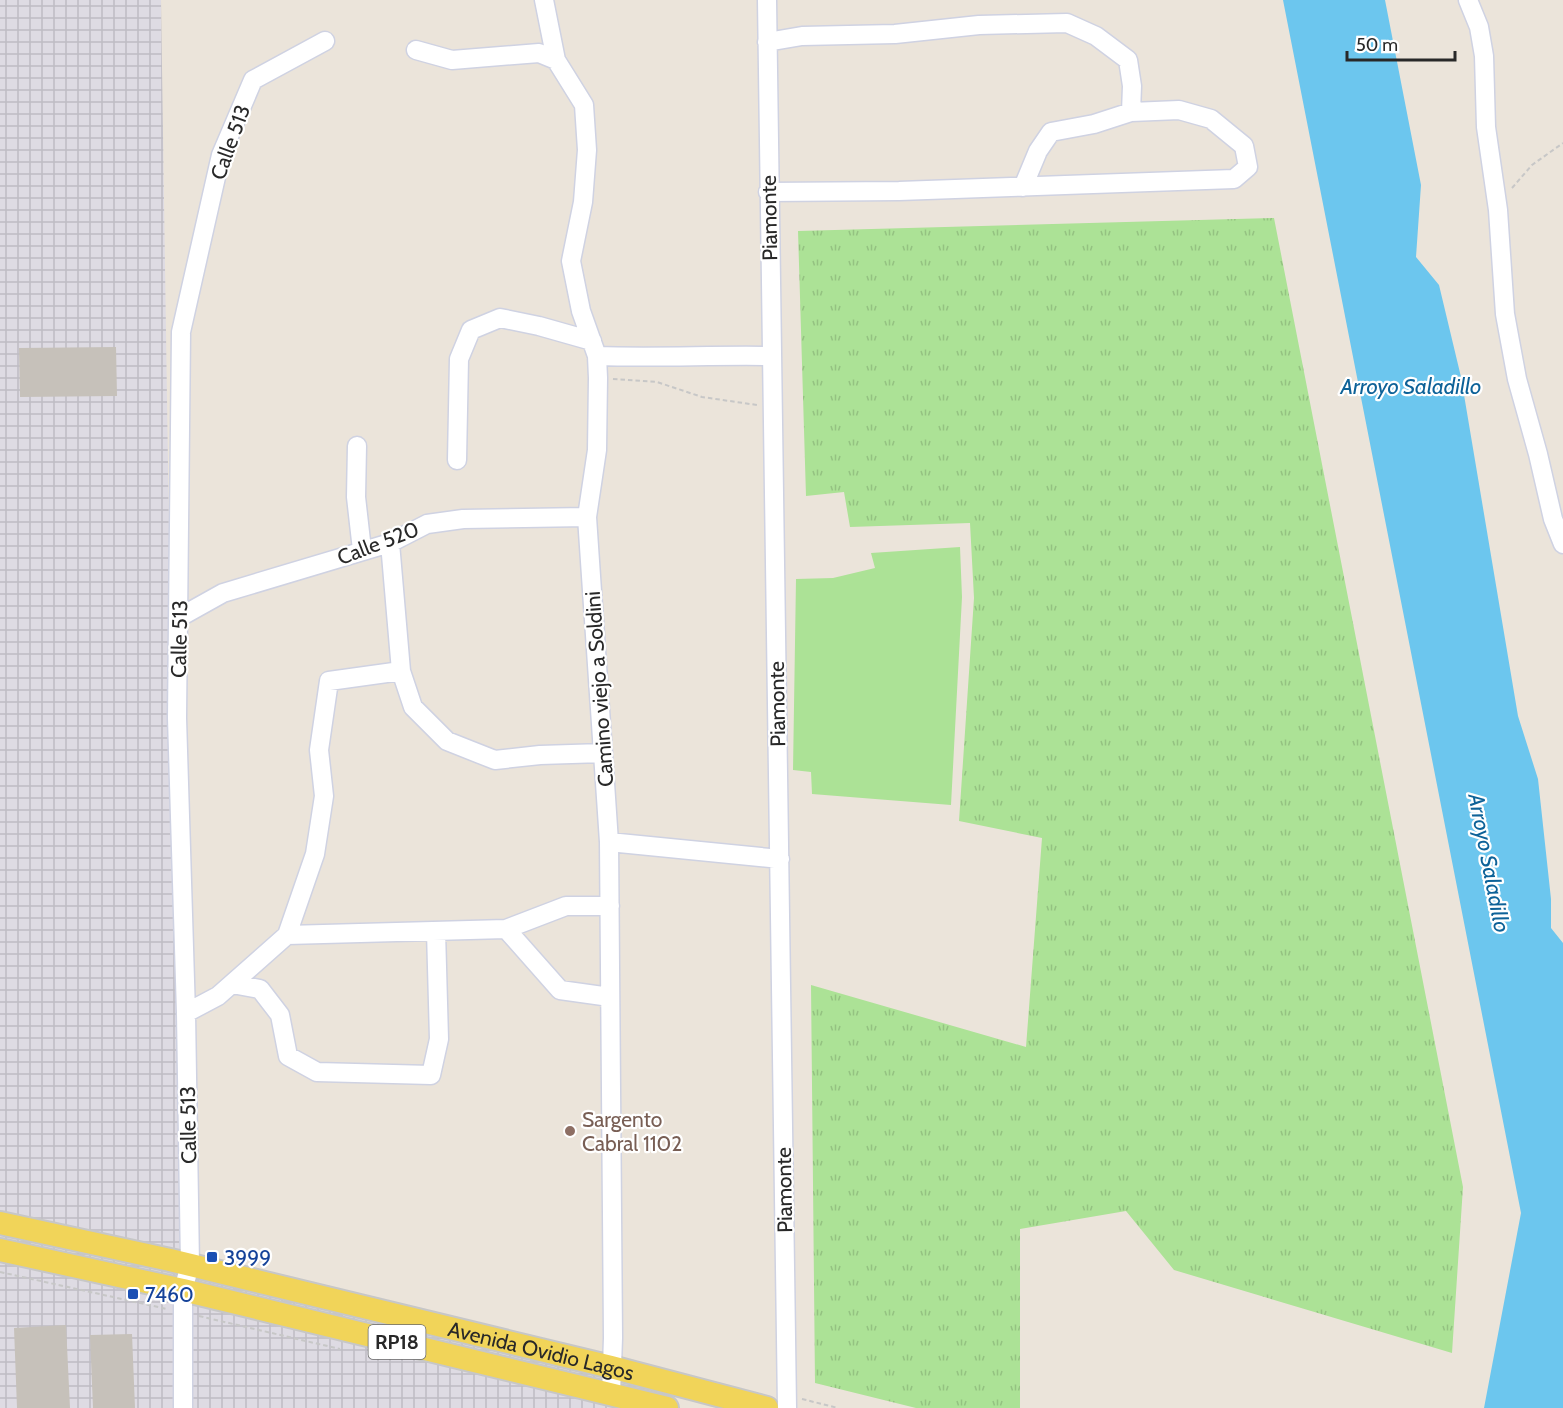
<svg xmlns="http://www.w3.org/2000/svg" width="1563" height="1408" viewBox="0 0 1563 1408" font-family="Cabin,sans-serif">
<defs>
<pattern id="industrial-grid" width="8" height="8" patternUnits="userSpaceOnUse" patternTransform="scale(1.5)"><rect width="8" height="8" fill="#dedbe3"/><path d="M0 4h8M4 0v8" fill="none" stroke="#bebcc3"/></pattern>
<pattern id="grass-tufts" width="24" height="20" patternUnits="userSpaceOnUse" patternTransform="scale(1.5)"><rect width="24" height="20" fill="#ace296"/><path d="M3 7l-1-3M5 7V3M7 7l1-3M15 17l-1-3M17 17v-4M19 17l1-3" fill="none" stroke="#94c281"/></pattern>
</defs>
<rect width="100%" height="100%" fill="#ebe4da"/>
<path fill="url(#industrial-grid)" d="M0,0H161L180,1262L653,1378L649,1408H0Z"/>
<path fill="url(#grass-tufts)" d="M1274,218L1463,1187L1452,1353L1174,1270L1126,1211L1020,1229V1408H916L815,1383L811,985L1026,1047L1042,838L959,821L974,598L970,523L850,527L844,492L806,496L798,231Z"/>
<path fill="#ace296" d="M960,547L962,597L951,805L812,794L811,772L793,770L796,579L833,578L875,568L871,553Z"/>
<path fill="#6cc6ee" d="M1283,0H1385L1421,185L1416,257L1439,285L1461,377L1518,716L1538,779L1551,899V928L1563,943V1408H1484L1521,1213Z"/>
<path fill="#c6c1ba" d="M116,347L117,396L20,397L19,348Z
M66,1325L70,1408H17L14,1328Z
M132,1334L135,1408H93L90,1335Z"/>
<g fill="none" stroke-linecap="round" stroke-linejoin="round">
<g stroke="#cfd2e2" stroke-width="21">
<path id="minor" d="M544,0L556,60L584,105L587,150L583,202L571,261L581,311L597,356L598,378L597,450L587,517L609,842L613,1338L611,1394
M767,0L787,1408
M1468,0L1479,27L1484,56L1486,127L1498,210L1505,314L1517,379L1538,454L1553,519L1563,544
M767,42L802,36L895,34L979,25L1067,23L1096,36L1128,60L1132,86L1131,112
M416,50L452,60L539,53L556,60
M768,192L899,191L1234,179L1248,167L1244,146L1211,119L1179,110L1131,112L1094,124L1051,132L1038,151L1023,187
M597,356C655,358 713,355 770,356
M357,446L356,497L362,550
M457,460L459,359L471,330L500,318L539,326L592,341
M390,543L401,671L413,707L447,741L495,760L540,755L603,753
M180,617L223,593L390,543L427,524L463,519L587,517
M609,842L780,859
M506,929L566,906H610
M287,935L315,854L324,796L319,750L329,681L401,671
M232,984L260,989L280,1015L288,1056L317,1072L431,1075L439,1039L436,931
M186,1013L218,996L287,935L506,929L560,990L610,997
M183,1408V1290L190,1265L186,1013L177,718L181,332L221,155L253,80L325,41"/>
</g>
<g stroke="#c7c7c7" stroke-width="26">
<g id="major">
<path id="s1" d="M0,1223L170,1260L611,1367L767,1408"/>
<path d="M0,1250L183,1290L667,1408"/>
</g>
</g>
<path stroke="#c7c7c7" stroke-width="2" stroke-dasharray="4.5 3" stroke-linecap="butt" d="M1512,188L1532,165L1563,143
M613,379L657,382L702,397L757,405
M0,1272L167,1309
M199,1316L340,1349
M802,1399L838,1408"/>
<use href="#minor" stroke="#fff" stroke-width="18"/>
<use href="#major" stroke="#f1d459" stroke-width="22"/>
</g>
<circle fill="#8d6e63" stroke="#fff" stroke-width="2" cx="570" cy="1131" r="6"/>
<g fill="#1a4fb4" stroke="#fff" stroke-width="2">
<rect x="206" y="1251" width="12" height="12" rx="3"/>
<rect x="127" y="1288" width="12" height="12" rx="3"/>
</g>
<g text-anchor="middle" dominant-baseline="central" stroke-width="4.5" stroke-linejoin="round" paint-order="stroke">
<rect fill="#fff" stroke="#686868" stroke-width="1.5" x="368.5" y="1325" width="57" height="34" rx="4.5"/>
<g font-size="20" font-weight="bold" fill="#282828">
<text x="397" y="1342">RP18</text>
</g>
<g font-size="21" fill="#282828" stroke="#fff">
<text transform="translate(230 142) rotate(-70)">Calle 513</text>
<text transform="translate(769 218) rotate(-91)">Piamonte</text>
<text transform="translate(378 543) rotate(-21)">Calle 520</text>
<text transform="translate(179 639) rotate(-89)">Calle 513</text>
<text transform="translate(599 689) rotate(-94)">Camino viejo a Soldini</text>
<text transform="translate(777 704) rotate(-91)">Piamonte</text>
<text transform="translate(188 1125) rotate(-91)">Calle 513</text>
<text transform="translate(784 1190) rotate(-91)">Piamonte</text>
<text stroke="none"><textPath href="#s1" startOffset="556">Avenida Ovidio Lagos</textPath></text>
</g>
<g font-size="21" fill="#785e54" stroke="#fff" text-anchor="start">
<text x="582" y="1119">Sargento<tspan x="582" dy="24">Cabral 1102</tspan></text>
</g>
<g font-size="21" fill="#164399" stroke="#fff" text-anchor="start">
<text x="224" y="1257">3999</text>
<text x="145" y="1294">7460</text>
</g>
<g font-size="22" font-style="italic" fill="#0d6298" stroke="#fff">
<text x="1411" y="386">Arroyo Saladillo</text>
<text transform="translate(1489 863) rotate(79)">Arroyo Saladillo</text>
</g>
</g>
<path d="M1347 51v9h108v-9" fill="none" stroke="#282828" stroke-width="3"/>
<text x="1356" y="51" font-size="18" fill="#282828" stroke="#ffffff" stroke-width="4.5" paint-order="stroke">50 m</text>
</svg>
